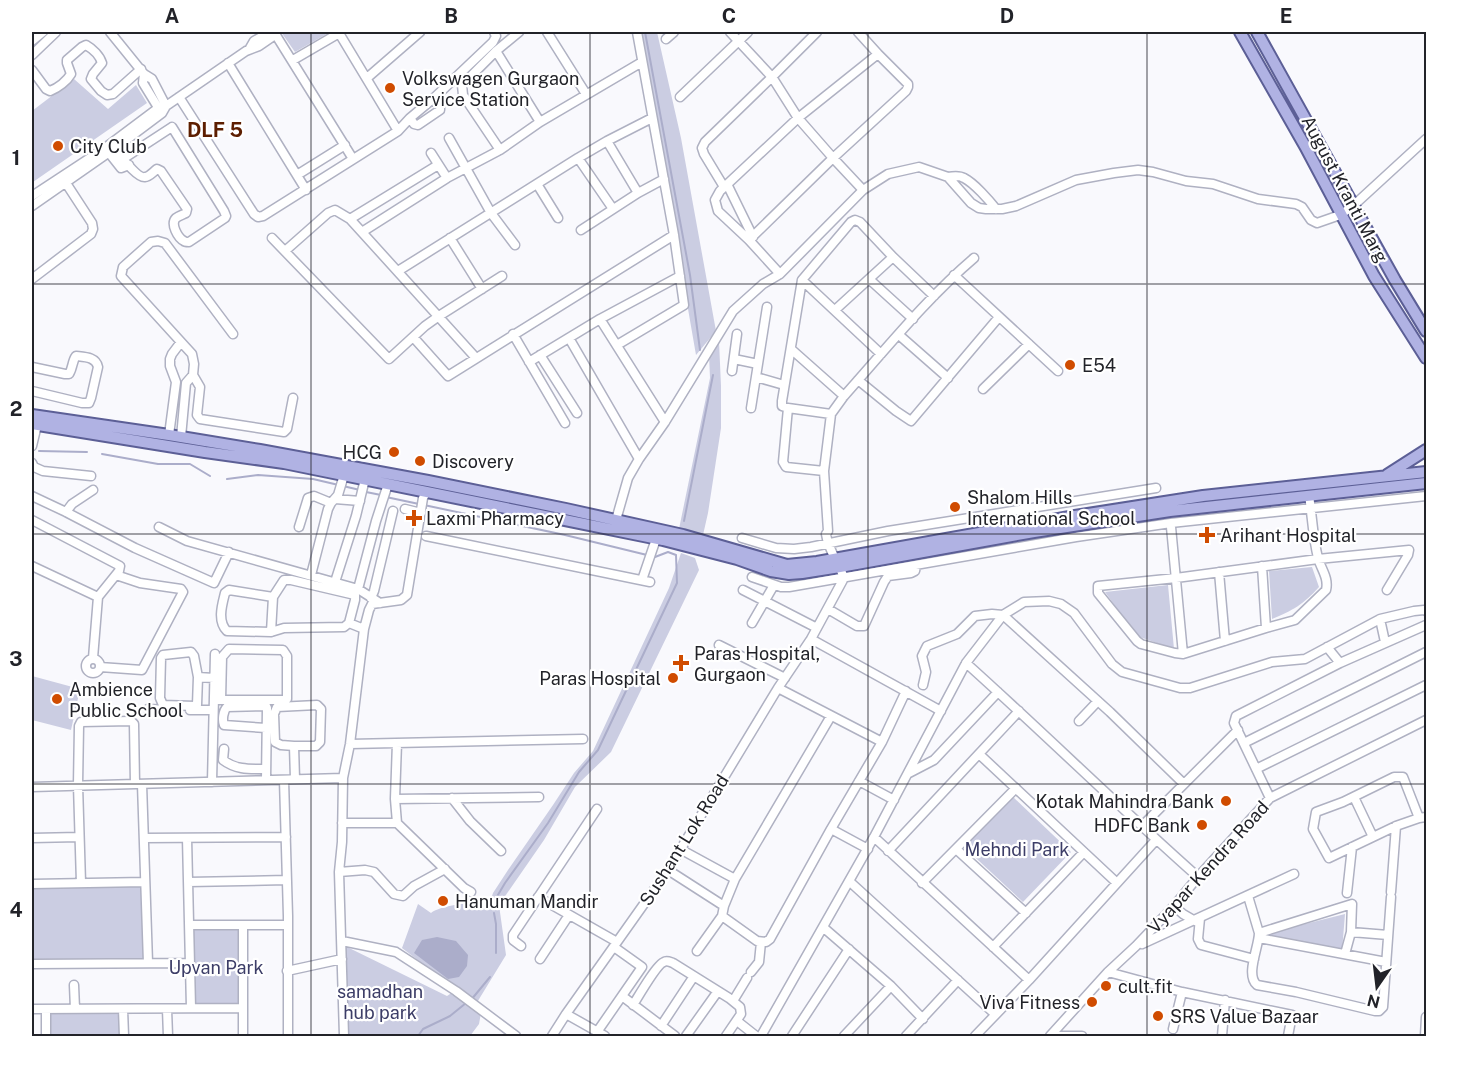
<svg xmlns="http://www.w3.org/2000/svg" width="1458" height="1068" viewBox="0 0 1458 1068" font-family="'Public Sans',sans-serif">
<rect width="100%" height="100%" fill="#f9f9fd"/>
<path fill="#cbcde2" d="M281,32H330L295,52Z
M640,32H657L681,138L716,331L696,355Z
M74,79L108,109L136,85L147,103L33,182L32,181V111Z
M719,341L721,386V428L708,513L703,535L679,529L710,378L709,355Z
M681,553L695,558L699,570L611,752L575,787L544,840L499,905L506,955L473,1009L481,1013L479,1024L470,1036H343V945L447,996L453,992L470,1000L402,948L418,904L431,913C442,905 476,901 490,902L493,893L508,870L553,805L574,773L593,751L669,588Z
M1312,567L1319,587C1304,604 1292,611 1272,619L1269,571Z
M1168,585L1174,649L1137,636L1105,592Z
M32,676L80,689L71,730L32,720Z
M1012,796L1071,852L1023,902L964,847Z
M141,884L144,961L32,962V886Z
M1345,914L1342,951L1261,935Z
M192,927H239V1006H194Z
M47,1011H121V1036H48Z"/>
<path fill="#abadca" d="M437,937L456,941L468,955L467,966L459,977L448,979L414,953L422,940Z"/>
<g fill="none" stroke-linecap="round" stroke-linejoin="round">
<path stroke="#abadca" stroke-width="2" d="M645,32L690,275L700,350
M39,451L87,452
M102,454L158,464H190L210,476
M227,479L258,475L313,479L360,490
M366,492L381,495
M386,497L419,504
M424,505L565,535L647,555
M684,521L713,375
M492,905L505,883L548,823L579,772L598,750L677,583L676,555L668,552L655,557H652
M494,913L496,924V953
M471,1000L490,977
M418,1036L423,1029L450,1016L466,1003"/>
<g stroke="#afb1c2" stroke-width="11">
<path id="minor" d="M110,32L144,74L152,79L166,106
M274,32L353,159
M547,32L586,94
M730,32L772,77L798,118L833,158L863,190
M339,33L398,131
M666,39L674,32
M32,41L43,32
M250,48L254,41L270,32
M496,51L540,122
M32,55L56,32
M293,60L341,32
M228,63L306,190
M32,70L46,89L50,91C58,88 67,81 71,74L67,63V60L82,47L86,45C93,49 100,56 102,63L93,74L91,79L101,91L107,95L113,94L141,69
M144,74L143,83L159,109
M367,78L420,32
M179,97L254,214L258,217L263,216L398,131L410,118L434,98L493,42L496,36L494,32
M680,97L748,32
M410,118L414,124L418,125L440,110V107L434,98
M449,138L491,213L515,245
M607,141L638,193
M110,144C116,150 137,179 145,177C149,177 153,172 157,169L161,171L187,209L186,213C182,215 179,216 176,218C170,224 178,238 184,241C185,242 187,242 189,242L225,218L226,216L224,211L172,127L123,159
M106,149L121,168L129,165
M500,150L463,95L462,85L496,51L519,32
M431,153L447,178
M578,158L613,209
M297,175L345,145
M948,177C953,176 959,175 964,178C974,183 989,200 996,209
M537,184L558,218
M727,184L753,237
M724,187L704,154L702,148L705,142L772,77L817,32
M32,196L105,148L157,109L166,106L246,51L259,46L275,35
M32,206L118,146L162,113L166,106
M350,219L438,165
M581,230L638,193L664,179
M362,232L447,178L500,150L540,122L642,62
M272,238L389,359L425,326L439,316L502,276
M450,238L482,289
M749,240L833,158L906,91L908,87V84L878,54L858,32
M285,251L328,213L335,210L350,219L476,358
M398,271L578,158L607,141L652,118
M780,274L749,240L718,211L715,200L720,191L798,118L878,54
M954,275L1058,371
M32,279L91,234L93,229L92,223L64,180
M869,279L913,319
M802,280L881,354
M835,310L893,257
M600,319L665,422
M513,334L565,423
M899,335L948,378
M414,338L448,376L674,235
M569,338L639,459
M617,345L684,305L674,235L637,32
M791,349L844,396
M540,355L577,413
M734,359L758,364
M529,362L600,319L680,276
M32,367L65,374H69C73,368 72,361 76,356C85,357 96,357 98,367L91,398L89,403H82L32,391
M732,371L737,334
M193,375L200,387L197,415L200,419L284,432L287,429L293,398
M756,377L784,385
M858,380L896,411L911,421L999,317
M983,389L1029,344
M751,408L767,307
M788,408L783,462L786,467L824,471
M831,414L788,408L782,406V401L802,280L851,222L855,220L860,222L893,257L934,296
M169,435L176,382L170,366V359L172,354L181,342L121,276L123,267L151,242L158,241L165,243L233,334
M181,437L186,383L193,375L194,364L192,354L181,342
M32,446L37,425
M32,463L34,467L43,471L91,476
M1309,495C1312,516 1313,538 1318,558C1321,569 1329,578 1326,590L1295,620L1266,628L1183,654L1175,653L1141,644L1137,641L1098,593V586L1176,578L1318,559L1409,550L1408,555L1387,590
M32,496L66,512L135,548L214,583L229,552
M335,499L360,501
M405,509L421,513
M66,512L72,504L93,490
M32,520L120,566L119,571L98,597L93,658
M616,520L628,478L639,459L665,422L733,311L763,284L780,274L863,190L888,174L919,167L948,177L971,203L979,208L986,209H1002L1016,206L1076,180L1114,173L1138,170L1153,172L1186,181L1213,184L1258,199L1296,204L1302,207L1311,220L1317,223L1340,215L1353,206L1426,139
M159,527L187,541L358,589L380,603
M299,527L308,498L314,496L331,503
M1171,527L1183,654
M426,536L650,582
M742,538L776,548L794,549L811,547L888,531L1156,488
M32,566L98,597
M1262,566L1266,628
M1219,572L1225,641
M311,575L328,509L331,503L338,495L344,475
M752,577L781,587H789L1076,537L1171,523L1426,496
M642,580L656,539
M335,582L356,516L365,479
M358,589L376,521L388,484
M743,590L817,628
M371,598L374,591L393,511
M828,609L857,626H864L884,582L888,576L911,573L915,571L916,566
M1380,619L1385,642
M349,623L355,600V595L291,580H284L273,597L229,590L225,593C222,605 217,621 227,631L271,632L284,628L344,627L349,623L364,629
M752,623L774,585
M271,632L273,597
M811,639L941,711
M719,645L785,678
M1327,647L1340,663
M86 666a7 7 0 1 1 14 0a7 7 0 1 1-14 0Z
M966,663C1044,733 1119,807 1198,877
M100,667L142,670L183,592L181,589L140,583L116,575
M198,677L194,656L191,652L163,655L161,658L160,698L163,705L195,706L197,705L198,677L214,678
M923,685L926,672L922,656L927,646L957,634L975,616L992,614L1003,615L1110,712L1184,784
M778,688L882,742
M214,700H285L287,699V656L283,650L229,649L222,657L221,700
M148,709L168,710
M190,710H213
M1079,721L1098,701
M266,728L224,725C222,720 223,711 227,707L266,706L267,708L266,780
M397,743L395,799L397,823L464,888L471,892
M1244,743L1426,652
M350,744L583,739
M294,746H316L320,742L321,709L317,705L277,707L274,714L275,742L281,745L294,746L295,779
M224,749L223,760C236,770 250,769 266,769
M979,754L1117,883
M1256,769L1426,685
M909,773L934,760L998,692
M284,780L288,916V1036
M859,781L894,800
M212,782L215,654
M142,784L148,963
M32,787L343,778
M1354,797L1373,837
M452,798L470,821L501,851
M1270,798L1234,723L1236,716L1340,663L1426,625
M395,799L539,797
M1419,818L1403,777H1394L1343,802L1316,812L1313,829L1329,858L1396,826L1419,818L1426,817
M342,823H397
M1142,826L1238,730
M831,829L868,849
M874,837L1029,980
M32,838L79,837
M144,838L286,837
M187,838L191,1008
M680,849L735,879
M956,849L1026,913
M888,851L1019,711
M668,870L724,906
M339,872L365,870L374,872L394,894L403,896L414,886L445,869
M849,881L995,1014
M188,882L287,880
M81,883L78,785L79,726L81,722L131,721L134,724L135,784
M922,883L1016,788
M32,884L145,882
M1391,892L1396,826
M1347,893L1352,847
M1248,896L1259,933C1259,947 1245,975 1257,985L1296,992L1375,1011H1379L1383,1007L1391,897
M538,897L617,942
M1174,906L1183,914L1195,921
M722,916L724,906L735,879L831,716
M1200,918L1198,939L1201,945L1254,959
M190,925H287
M824,928L891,986L923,1019
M1259,933L1352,904L1351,932
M1259,938L1386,962
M342,941L396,952L456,991L516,1036
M1142,944L1294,874
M521,946L513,940V935L597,809
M993,947L1084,852
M697,951L722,916L757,941L766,942L770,939L831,829L882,742L906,691
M1345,954L1351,932L1388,935
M540,959L569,915
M32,964L190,963
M287,971L342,959
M751,972L759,962L761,942
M1108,972L1182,992L1292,1015L1288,1036
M74,985L75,1009
M622,996L675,1036
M733,1001L747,978
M633,1005C638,997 657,964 664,962C667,960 670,962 673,963L729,998L740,1007L741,1014L726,1036
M32,1009L243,1008
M46,1009V1036
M123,1009L124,1036
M167,1009L168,1036
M566,1014L605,1036
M737,1021L756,1036
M661,1026L694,976
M1173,1029L1182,992
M597,1032L642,967L614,947
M243,1036V925
M344,1036L339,872L342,842L343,778L350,744L364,629L369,610L372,604L401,600L407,595L423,498L426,493
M552,1036L566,1014L668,870L778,688L811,639L844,578C839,563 828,550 826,534L828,531L824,471L831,414L844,396C886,349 926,299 974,258
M686,1036L718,991
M761,1036L874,837L966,663L1003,615L1024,602L1049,601L1061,604L1074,613L1112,664L1122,672L1180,688H1190L1272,662L1305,659L1380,619L1414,611L1424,610L1426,611
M792,1036L849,949
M844,1036L891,986
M906,1036L958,980
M975,1036L1029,980L1156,840
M1050,1036L1108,972L1136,946L1174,906L1198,877L1270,798L1426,720
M1051,1036H1082
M1222,1036L1225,1000
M1425,1036L1426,1017"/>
</g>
<g stroke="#5c5f96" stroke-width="14">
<path id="major" d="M1240,32L1305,146L1374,276L1426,358
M1257,32L1395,280L1426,331
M32,415L169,435L260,450L428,481L566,509L683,535L787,565L817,562L1075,516L1203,496L1426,472
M32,424L205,452L284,463L663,540L737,559L771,571L789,574L802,573L840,567L1034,532L1170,511L1426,483
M1387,475L1426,450"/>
</g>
<use href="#minor" stroke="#fff" stroke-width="8"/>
<use href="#major" stroke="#b0b2e3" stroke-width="10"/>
</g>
<path fill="none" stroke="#222329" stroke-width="1.5" stroke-opacity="0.55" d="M311,32V1036M590,32V1036M868,32V1036M1147,32V1036M32,284H1426M32,534H1426M32,784H1426"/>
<g fill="#d04c00" stroke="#fff" stroke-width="2">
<circle cx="390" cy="88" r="6"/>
<circle cx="58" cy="146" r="6"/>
<circle cx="1070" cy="365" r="6"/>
<circle cx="394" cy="452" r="6"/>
<circle cx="420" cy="461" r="6"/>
<circle cx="955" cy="507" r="6"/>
<path d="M411 509h6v6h6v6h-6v6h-6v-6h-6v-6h6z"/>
<path d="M1204 526h6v6h6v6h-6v6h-6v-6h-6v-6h6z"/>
<path d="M678 654h6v6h6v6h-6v6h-6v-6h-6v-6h6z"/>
<circle cx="673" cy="678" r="6"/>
<circle cx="57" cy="699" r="6"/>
<circle cx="1226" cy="801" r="6"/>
<circle cx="1202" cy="825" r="6"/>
<circle cx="443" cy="901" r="6"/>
<circle cx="1106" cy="986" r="6"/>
<circle cx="1092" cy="1002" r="6"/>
<circle cx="1158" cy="1016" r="6"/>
</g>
<g text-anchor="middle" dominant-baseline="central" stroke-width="4.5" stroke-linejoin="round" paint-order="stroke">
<g font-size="18" fill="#222329" stroke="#fff" text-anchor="start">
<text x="402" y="78">Volkswagen Gurgaon<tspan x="402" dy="21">Service Station</tspan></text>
<text x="70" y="146">City Club</text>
<text x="1082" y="365">E54</text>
<text x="382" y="452" text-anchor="end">HCG</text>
<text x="432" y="461">Discovery</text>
<text x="967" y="497">Shalom Hills<tspan x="967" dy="21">International School</tspan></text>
<text x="426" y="518">Laxmi Pharmacy</text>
<text x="1220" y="535">Arihant Hospital</text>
<text x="694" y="653">Paras Hospital,<tspan x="694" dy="21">Gurgaon</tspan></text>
<text x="661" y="678" text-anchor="end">Paras Hospital</text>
<text x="69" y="689">Ambience<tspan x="69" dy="21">Public School</tspan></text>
<text x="1214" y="801" text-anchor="end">Kotak Mahindra Bank</text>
<text x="1190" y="825" text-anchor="end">HDFC Bank</text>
<text x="455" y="901">Hanuman Mandir</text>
<text x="1118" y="986">cult.fit</text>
<text x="1080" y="1002" text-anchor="end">Viva Fitness</text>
<text x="1170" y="1016">SRS Value Bazaar</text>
</g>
<g font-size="18" fill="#222329" stroke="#fff">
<text transform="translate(1345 189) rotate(62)">August Kranti Marg</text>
<text transform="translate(684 840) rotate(-58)">Sushant Lok Road</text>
<text transform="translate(1208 867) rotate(-48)">Vyapar Kendra Road</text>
</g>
<g font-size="18" fill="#3c3d67" stroke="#fff">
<text x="1017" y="849">Mehndi Park</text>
<text x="216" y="967">Upvan Park</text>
<text x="380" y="991">samadhan<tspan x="380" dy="21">hub park</tspan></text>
</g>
<g font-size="20" font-weight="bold" fill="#5d1e00" stroke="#fff">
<text x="215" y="130">DLF 5</text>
</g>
</g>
<rect width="1458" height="1068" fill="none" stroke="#ffffff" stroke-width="66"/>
<g transform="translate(1377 987) rotate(194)" stroke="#ffffff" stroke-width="4.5" paint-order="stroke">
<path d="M0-4.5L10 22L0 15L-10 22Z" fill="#222329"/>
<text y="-9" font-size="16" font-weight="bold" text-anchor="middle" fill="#222329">N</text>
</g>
<rect x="33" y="33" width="1392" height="1002" fill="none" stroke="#222329" stroke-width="2"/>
<g font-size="20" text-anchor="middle" font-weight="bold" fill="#222329">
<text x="172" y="23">A</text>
<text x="451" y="23">B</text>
<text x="729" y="23">C</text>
<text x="1007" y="23">D</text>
<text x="1286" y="23">E</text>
<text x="16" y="165">1</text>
<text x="16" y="416">2</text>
<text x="16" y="666">3</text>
<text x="16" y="917">4</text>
</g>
</svg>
